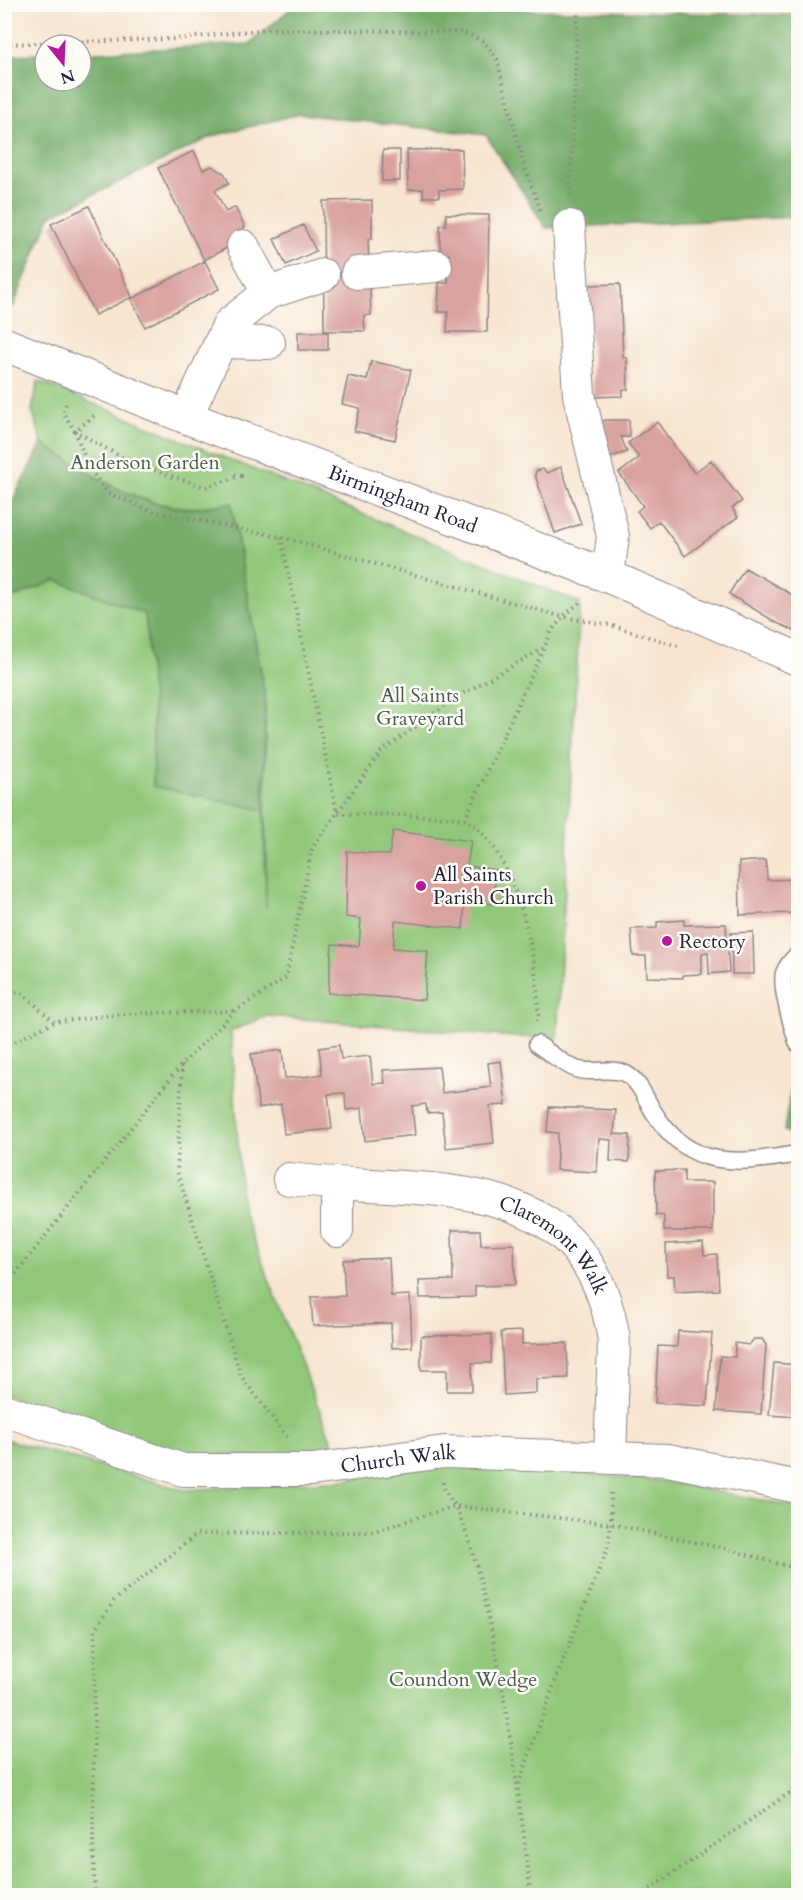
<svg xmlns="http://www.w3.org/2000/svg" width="803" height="1900" viewBox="0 0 803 1900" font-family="Cardo,serif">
<rect width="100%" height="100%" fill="#fdfcf7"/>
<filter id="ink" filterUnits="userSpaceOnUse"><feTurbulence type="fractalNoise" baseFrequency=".0167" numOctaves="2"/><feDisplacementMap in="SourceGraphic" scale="12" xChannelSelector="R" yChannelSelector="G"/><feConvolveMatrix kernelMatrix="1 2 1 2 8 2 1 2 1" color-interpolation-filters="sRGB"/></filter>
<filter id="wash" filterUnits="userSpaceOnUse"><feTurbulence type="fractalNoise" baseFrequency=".008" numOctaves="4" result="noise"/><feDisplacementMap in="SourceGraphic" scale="24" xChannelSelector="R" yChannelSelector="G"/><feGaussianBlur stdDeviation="1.35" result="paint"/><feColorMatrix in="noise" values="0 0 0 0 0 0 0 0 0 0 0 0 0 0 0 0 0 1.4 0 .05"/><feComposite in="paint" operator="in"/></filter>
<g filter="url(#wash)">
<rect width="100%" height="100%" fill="#f7e5d0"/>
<path fill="#90c779" stroke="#59745a" stroke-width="1.5" d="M38,381L580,603L557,1038L516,1037L267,1016L231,1031L242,1210L336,1453L291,1459L183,1454L5,1395V601L56,580L146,614L153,713V786L264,810L266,908L265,696L231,504C218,504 203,508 190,508C136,507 85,471 42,443L32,410Z
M4,1439L184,1490L344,1480L455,1461L661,1481L798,1507V1895H5Z"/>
<path fill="#74ac69" stroke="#4b6752" stroke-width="1.5" d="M479,4L527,10L798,15V217L546,228L486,135L299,114L213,136L50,216L13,307L4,304V55L45,54V81H81V53L249,44L295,5Z
M42,443C85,471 136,507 189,508C203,508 218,505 231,503L265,696L264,810L153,786V713L145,614L56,580L5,601V515Z
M798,1087V1136L784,1131L791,1088Z"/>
<g id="blocks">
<path fill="#d9a29f" d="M462,149L463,189L439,190V197H423V189L408,190L407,150Z
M383,150H400V181H382Z
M194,151L203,170L212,166L224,173L229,183L215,190L226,212L235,207L245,227L237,232L242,240L204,260L158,168Z
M372,200V239H368L371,315L364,316L365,331H324L323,201Z
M89,206L132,297L95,315L51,224Z
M446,214L489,215L487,332H447L448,312H438L439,283H448L449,254H440V225H446Z
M303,225L316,251L286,265L274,239Z
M205,261L219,289L145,327L131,299Z
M620,284L623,357L627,358L628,390H623V396L593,397L589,285Z
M298,332H328V350H298Z
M371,361L411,370L395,440L354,431L360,408L342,404L348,376L367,380Z
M606,420H629L630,437H621L627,452L611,457L598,423Z
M657,422L694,473L711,460L742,501L732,508L738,517L685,556L659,521L650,528L637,511L643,506L619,473L639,458L628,443Z
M561,467L581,524L555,533L535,475L536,471L543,469L547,473Z
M745,568L798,598V632L777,623L729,594Z
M393,831L471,841L467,866L496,870L493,904L465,901L463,929L395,921L393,948L428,951L424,1000L328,993L332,944L359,946L361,919L346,917L347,851L389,855Z
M766,860L767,880L798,879V920H792V913L740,915L739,862Z
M684,920V925L726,924L729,972L709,974L708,952L702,953V974L683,975V978L647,977L646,956H633L631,929L657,928V922Z
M753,932L754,974H732L731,933Z
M798,970V997H791L788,971Z
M339,1045L341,1059L370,1056L373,1084L385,1083L383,1070L439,1067L442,1093L491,1087L488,1063L501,1061L506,1105L490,1106L494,1143L446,1148L442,1112L427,1113L426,1104L412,1106L415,1135L365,1141L362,1108L346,1110L345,1093L328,1094L332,1129L284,1134L281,1104L259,1108L251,1054L282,1050L285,1078L303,1077L322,1074L319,1048Z
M549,1107L616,1110L614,1134L630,1135L629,1162L610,1161L611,1140L599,1139L597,1172L556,1170L558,1133L547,1132Z
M684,1170V1182H713V1231H664V1216L656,1215L655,1171Z
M452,1230H480L481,1245L514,1244L515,1285L475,1286V1297L420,1298L419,1281L453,1280Z
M703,1242L704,1255L717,1254L719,1290L675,1292L674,1276H667L666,1244Z
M389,1258L391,1296L410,1295L412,1347L392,1348L391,1323L313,1326L311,1297L345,1296L343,1260Z
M522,1331V1344L567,1343L568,1378L536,1379V1393L504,1395L501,1332Z
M678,1331L712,1333L707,1406L655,1403L658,1346L677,1347Z
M492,1334L491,1363H472V1391H447V1370H421V1336Z
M754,1339H762L766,1345L761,1414L716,1411L720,1356L735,1357V1343L749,1345Z
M774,1363L798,1365V1417L769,1415Z"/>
</g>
</g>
<g filter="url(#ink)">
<use href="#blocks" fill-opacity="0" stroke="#8c8486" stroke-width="1.5"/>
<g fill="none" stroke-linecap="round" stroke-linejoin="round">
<g stroke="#8c8486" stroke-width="19">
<path id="service" d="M798,954C792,960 787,965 784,973C780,987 793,1030 798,1044
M537,1044C549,1052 563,1064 576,1069C592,1075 611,1066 626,1074C639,1081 646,1099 653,1111C690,1171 736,1164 798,1154"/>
</g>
<g stroke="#8c8486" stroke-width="34">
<g id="minor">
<path d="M569,226L579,395L613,536L608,576"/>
<path d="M243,246L268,293"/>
<path d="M357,273L436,266"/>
<path d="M221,342L269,343"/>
<path d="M186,417L229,324L268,293L323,275"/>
<path id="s1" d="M289,1179C417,1195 584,1163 613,1334C615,1346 613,1359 613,1371C612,1399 611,1428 610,1457"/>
<path d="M337,1185V1231"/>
<path id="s2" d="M4,1410L183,1470H312L444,1452L668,1460L798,1487"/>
</g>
</g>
<g stroke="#8c8486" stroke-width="35">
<g id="tertiary">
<path id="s3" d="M4,344L186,417L608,576L798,659"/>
</g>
</g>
<path stroke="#8c8486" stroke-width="4" stroke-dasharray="1.5 4.5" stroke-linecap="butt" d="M4,44L177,39L267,29L462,32L483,41L497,59L522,158L541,213
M570,196L578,4
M66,404L63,413L75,431L125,459L162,473L205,487L241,476L234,474
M94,416L75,431L88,466L107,493L155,512L281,537L563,617L581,601
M281,537L337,813
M338,814C356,814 457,815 466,820C518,852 540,965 538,1021
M465,819L544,648
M4,991L22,993L54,1022
M4,1047L54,1022L121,1014L234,1011
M182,1065L177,1171L241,1376L287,1437
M4,1288L182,1064L235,1011L286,978L312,848L381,752L455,698L544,648L552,630L563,617L610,625L678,646
M443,1482C444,1493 450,1497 455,1506C467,1529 475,1559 481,1584C505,1687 519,1791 531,1896
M519,1784L556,1678L608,1547L611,1524V1490
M95,1896L93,1841L95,1629L114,1601L197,1534L371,1532L455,1506L611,1524L730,1550L798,1569
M640,1896L798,1787"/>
<use href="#service" stroke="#fff" stroke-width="16"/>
<use href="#minor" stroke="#fff" stroke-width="32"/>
<use href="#tertiary" stroke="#fff" stroke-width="33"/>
</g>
</g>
<g fill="#b5179e" stroke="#fdfcf7" stroke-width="2">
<circle cx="421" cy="886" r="6"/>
<circle cx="667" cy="941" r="6"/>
</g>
<g text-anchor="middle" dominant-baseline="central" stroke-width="5" stroke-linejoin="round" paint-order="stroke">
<g font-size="20" fill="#485c51" stroke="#fdfcf7">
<text x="145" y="462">Anderson Garden</text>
<text x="420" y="695">All Saints<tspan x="420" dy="23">Graveyard</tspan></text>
<text x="463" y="1679">Coundon Wedge</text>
</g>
<g font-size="20" fill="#22223b" stroke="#fdfcf7">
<text stroke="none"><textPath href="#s3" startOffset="428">Birmingham Road</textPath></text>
<text stroke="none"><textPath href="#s1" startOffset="284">Claremont Walk</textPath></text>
<text stroke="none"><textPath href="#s2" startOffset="405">Church Walk</textPath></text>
</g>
<g font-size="20" fill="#22223b" stroke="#fdfcf7" text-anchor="start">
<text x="433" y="874">All Saints<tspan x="433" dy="23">Parish Church</tspan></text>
<text x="679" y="941">Rectory</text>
</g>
</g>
<rect width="803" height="1900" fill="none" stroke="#fdfcf7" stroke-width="24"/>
<g transform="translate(63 63) rotate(162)"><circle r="28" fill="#fdfcf7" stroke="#a5a5ac" stroke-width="1.5"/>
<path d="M0-4.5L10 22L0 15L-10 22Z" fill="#b5179e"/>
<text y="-9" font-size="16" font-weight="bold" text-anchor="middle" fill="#22223b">N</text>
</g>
</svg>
